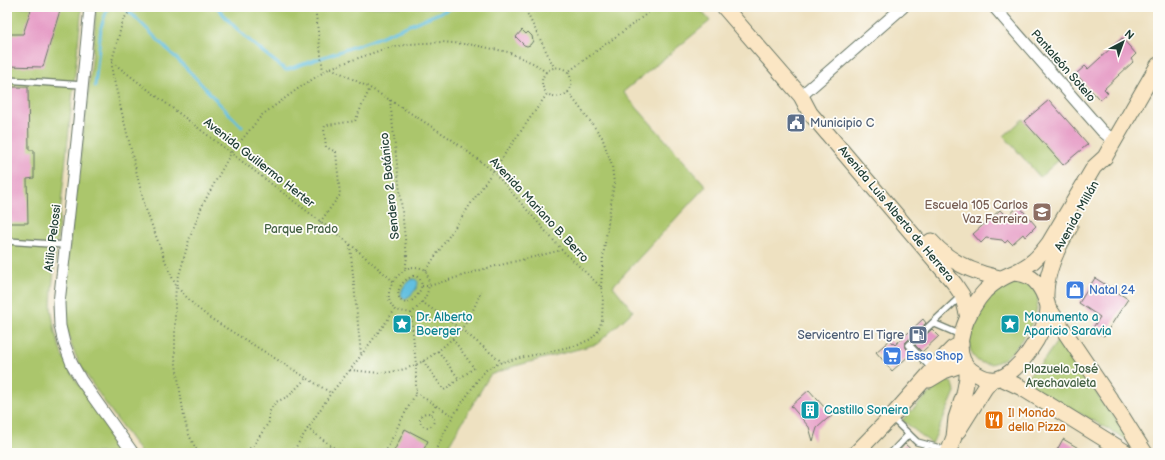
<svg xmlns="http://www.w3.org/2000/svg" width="1165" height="460" viewBox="0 0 1165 460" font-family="'Balsamiq Sans',sans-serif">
<rect width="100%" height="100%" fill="#fdfcf7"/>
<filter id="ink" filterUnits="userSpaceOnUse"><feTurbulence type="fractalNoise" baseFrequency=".025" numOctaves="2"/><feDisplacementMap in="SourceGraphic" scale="8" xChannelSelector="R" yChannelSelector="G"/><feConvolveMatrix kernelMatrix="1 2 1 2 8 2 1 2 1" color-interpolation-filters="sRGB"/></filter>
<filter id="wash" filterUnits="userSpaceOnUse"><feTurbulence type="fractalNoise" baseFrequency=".012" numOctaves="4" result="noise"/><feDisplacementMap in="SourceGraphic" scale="16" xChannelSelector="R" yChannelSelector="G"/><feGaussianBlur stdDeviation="0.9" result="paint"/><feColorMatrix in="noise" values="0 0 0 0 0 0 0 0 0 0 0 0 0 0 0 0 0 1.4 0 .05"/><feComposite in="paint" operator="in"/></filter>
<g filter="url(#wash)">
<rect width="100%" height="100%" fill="#eee1c1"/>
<path fill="#abc66c" stroke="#658250" d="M7,7H82L52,289L51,307L55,332L62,355L75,379L127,453H7Z
M96,7H698L710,21L623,92L706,186L613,286L633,311L597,344L515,366L490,375L444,453H141C129,437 118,420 106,404C91,382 75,361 68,335C59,306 67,269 70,239C78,162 92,85 96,7Z
M1023,119L1059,160L1040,177L1004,136Z
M1016,279L1022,280L1038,293C1039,311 1032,325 1022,339C1013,353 996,371 978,361C974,358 971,353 970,348C968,341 970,334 972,327C980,306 996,288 1016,279Z
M1060,337L1067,342L1102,402L1115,417L1128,439L1124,438L1029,385L1026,382V378L1044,360Z
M947,381C953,382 954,386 955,392L932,444L902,420L939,384Z"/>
<path fill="#62bfe0" stroke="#407e8a" d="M412,279C426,279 412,297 404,299L401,295C402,288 405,283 412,279Z"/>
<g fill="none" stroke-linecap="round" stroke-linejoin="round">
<path stroke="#62bfe0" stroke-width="3" d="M123,7L135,17L192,74L214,98L242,127
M217,7C237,32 261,51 286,70L370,41L454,7
M95,86L101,27L108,7"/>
</g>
<g id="blocks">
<path fill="#e598c4" d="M32,7H61L43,67L7,66V34H23Z
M522,30L526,34L528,32L532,36L533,41L530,45L527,46L524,45L516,37Z
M1122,38L1136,54L1131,59L1133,62L1104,89L1108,93L1100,100L1076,74L1085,66L1088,69Z
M7,87H28L29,150H34V178L27,179L28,223H7Z
M1049,100L1088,144L1063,165L1024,121Z
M1019,206L1036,226L1025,237L1023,234L1012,244L1008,240L1005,243L1002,240L986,238L981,243L973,234L1000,210L1007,217Z
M1095,278L1128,299L1104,336L1092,329L1100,317L1079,303Z
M923,319L926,323L905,343L906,348L911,354L892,371L876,352L890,340L895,345Z
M932,329L939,336L922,352L915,345Z
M809,390L832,416L827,419L817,428L813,441L809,427L791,406Z
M405,429L428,441L422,453H393Z
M1063,439L1087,453H1062L1057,450Z
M905,444L915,453H897Z"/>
</g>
</g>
<g filter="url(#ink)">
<use href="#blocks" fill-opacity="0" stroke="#677665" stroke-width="1"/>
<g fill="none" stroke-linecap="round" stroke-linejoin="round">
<g stroke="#677665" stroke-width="8">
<path id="lane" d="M7,80L82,85
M7,241L65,245
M933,323L961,335
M932,369L909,345L960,297
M891,417L917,442L947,450
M891,453L909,434
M924,453L927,445"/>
</g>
<g stroke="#677665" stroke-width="13">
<path id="street" d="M90,7L77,141L59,303L60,326L64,343L72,364L81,380L133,453
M994,7L1102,131L1114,141
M801,96L903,7"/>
</g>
<g stroke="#677665" stroke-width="17">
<path id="secondary" d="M724,7L801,96L810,113L954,283L962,295L968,317
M931,241C949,262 974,273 1000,278
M1013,273C1029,274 1036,279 1043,293C1045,298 1048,303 1048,308C1048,329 1015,382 991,379C984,379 978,375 972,371C946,353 969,308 985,291C993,283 1003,277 1013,273Z
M1013,273C1031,265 1037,259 1049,243L1094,167L1105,157L1158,65
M1046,298C1045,273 1057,248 1070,227
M1048,307L1123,418L1145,453
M1001,378L1022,388L1127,453
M929,380L944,371L964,364
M958,431L985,388L992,380
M856,453L891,417L947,354L953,348L961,344
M948,453L954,437L956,418L964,394L967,378V368"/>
</g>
<path stroke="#677665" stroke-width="2" stroke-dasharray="1 3" stroke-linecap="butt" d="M133,7L123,20L112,61V72L145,207L168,268L176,286L195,306L210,318L331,393
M315,7L323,71
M524,7L554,67
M663,7H664
M112,62L350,244L393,281C388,293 386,299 395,310
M331,68L370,88L390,100L451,139L493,171L562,250L601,287L603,297L602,320L598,331L591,339L578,345L502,362L487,369L479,378L453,416L434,453
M546,72C540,80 541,86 547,94
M568,92L602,137L612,166L614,183L603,257L601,287
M390,100L407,257L405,270
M320,222L340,195L336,152L326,147L324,129L325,126L328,125L355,121L370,88
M350,245L361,354
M426,270L493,171L547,94C564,102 578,89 568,72L656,7
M413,276H416L420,279C423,285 421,289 418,294C403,317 385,288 413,276Z
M393,281C404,269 410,263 426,270C430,282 430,292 422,302L461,329L502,362
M422,286H429L484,269L562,250
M411,313L416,365V393L453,416
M438,351L459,379
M423,361L444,390L474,368L452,338
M350,370C363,371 377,374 390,372C418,369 443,350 461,329C470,319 476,304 481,291
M420 420a7 7 0 1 1 14 0a7 7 0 1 1-14 0Z
M431,414L436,405
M307,428L341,453
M198,453L188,433L184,417L175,358V302L176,286L189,240L202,206L231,153L262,115L299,88L330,68L384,49L410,44L442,42L474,45L508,52L535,64L546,72C553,66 561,66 568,72
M243,453L253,446L269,422V413L272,407L276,402L289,396L307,377
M292,453L331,393L350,370L395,310L411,313L415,310L422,302
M385,453L398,426L416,393"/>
<use href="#lane" stroke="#fff" stroke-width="5.5"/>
<use href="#street" stroke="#fff" stroke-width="11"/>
<use href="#secondary" stroke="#fbe6c4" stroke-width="15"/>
</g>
</g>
<defs>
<g id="civic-square" transform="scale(1)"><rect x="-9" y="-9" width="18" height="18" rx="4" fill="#5c6f8a" stroke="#fdfcf7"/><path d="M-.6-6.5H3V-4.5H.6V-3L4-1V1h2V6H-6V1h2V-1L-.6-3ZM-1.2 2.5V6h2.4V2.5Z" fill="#fff"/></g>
<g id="school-square" transform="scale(1)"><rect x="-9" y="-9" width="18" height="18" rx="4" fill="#8d6e63" stroke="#fdfcf7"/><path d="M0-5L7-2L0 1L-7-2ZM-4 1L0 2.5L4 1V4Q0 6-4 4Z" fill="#fff"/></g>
<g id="shop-square" transform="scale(1)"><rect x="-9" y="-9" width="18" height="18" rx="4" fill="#3f7fe0" stroke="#fdfcf7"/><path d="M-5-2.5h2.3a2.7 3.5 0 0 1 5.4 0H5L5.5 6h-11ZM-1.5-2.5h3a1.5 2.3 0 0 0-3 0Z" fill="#fff"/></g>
<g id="sight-square" transform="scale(1)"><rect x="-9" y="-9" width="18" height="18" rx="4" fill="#0f9aa8" stroke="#fdfcf7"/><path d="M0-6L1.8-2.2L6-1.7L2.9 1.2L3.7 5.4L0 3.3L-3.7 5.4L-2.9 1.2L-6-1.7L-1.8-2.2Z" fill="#fff"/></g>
<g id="fuel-square" transform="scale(1)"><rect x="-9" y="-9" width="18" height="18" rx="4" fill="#5c6f8a" stroke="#fdfcf7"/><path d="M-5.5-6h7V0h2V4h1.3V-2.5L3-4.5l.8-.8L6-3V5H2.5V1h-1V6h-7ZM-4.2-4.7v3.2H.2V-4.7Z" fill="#fff"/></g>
<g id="supermarket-square" transform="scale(1)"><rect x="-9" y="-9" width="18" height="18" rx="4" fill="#3f7fe0" stroke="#fdfcf7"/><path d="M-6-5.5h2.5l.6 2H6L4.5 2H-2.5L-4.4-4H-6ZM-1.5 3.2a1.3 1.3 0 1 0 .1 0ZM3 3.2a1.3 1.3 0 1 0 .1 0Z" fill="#fff"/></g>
<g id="building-square" transform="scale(1)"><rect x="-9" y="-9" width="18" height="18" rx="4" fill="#0f9aa8" stroke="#fdfcf7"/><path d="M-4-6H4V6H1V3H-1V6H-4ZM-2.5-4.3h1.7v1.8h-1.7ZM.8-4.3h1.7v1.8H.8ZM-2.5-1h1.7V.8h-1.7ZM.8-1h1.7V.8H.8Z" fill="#fff"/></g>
<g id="restaurant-square" transform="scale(1)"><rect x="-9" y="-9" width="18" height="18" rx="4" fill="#e8710a" stroke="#fdfcf7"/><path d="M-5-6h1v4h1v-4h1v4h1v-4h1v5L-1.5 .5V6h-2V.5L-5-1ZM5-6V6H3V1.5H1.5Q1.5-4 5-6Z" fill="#fff"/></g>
</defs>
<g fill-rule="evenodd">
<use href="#civic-square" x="796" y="123"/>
<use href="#school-square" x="1042" y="212"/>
<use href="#shop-square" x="1075" y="290"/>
<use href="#sight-square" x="402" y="324"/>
<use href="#sight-square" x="1010" y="324"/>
<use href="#fuel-square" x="918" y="335"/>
<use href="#supermarket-square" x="892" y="356"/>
<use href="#building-square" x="810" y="410"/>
<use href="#restaurant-square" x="994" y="420"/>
</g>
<g text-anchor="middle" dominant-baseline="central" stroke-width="3.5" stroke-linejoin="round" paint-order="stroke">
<g font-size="12" fill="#1f3d34" stroke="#fdfcf7">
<text transform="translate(1063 66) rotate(49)">Pantaleón Sotelo</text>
<text transform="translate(259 163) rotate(38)">Avenida Guillermo Herter</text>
<text transform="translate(390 186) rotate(-96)">Sendero 2 Botánico</text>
<text transform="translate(539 210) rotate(47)">Avenida Mariano B. Berro</text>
<text transform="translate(896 214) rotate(50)">Avenida Luis Alberto de Herrera</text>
<text transform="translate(1077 216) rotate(-61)">Avenida Millán</text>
<text transform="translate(53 238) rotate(-83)">Atilio Pelossi</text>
</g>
<g font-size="12" fill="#4e5e75" stroke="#fdfcf7" text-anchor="start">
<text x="810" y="123">Municipio C</text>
<text x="904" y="335" text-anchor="end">Servicentro El Tigre</text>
</g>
<g font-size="12" fill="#785e54" stroke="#fdfcf7" text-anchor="end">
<text x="1028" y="205">Escuela 105 Carlos<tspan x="1028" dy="14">Vaz Ferreira</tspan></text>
</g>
<g font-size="12" fill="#425f42" stroke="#fdfcf7">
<text x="301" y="229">Parque Prado</text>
<text x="1061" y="369">Plazuela José<tspan x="1061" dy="14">Arechavaleta</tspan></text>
</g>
<g font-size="12" fill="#366cbe" stroke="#fdfcf7" text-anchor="start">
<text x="1089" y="290">Natal 24</text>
<text x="906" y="356">Esso Shop</text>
</g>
<g font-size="12" fill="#0d838f" stroke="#fdfcf7" text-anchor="start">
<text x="416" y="317">Dr. Alberto<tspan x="416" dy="14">Boerger</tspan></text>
<text x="1024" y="317">Monumento a<tspan x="1024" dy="14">Aparicio Saravia</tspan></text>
<text x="824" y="410">Castillo Soneira</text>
</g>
<g font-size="12" fill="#c56008" stroke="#fdfcf7" text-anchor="start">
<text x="1008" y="413">Il Mondo<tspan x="1008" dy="14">della Pizza</tspan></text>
</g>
</g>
<rect width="1165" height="460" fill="none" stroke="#fdfcf7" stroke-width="24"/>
<g transform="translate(1123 42) rotate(41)" stroke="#fdfcf7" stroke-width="3" paint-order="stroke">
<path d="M0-3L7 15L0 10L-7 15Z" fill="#1f3d34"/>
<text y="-6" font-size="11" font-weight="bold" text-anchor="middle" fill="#1f3d34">N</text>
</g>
</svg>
